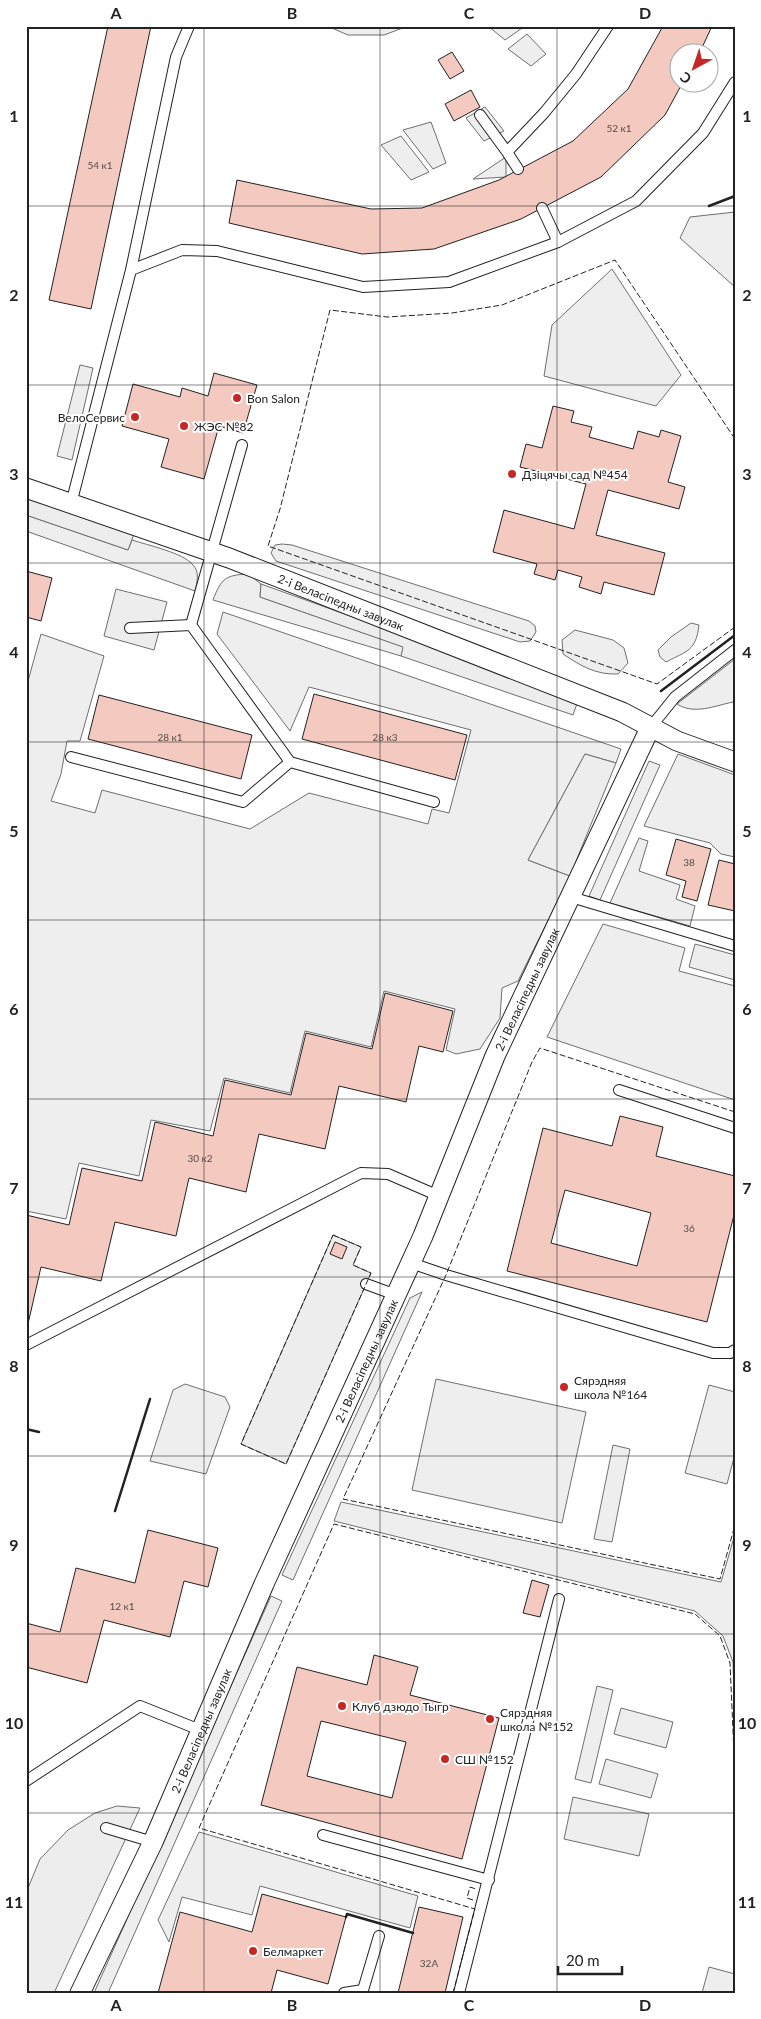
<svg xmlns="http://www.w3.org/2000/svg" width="761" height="2019" viewBox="0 0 761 2019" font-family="Lato,sans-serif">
<rect width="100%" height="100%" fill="#fff"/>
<path fill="#eee" stroke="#6f6f6f" d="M488,26H525L505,40Z
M527,34L546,54L531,66L508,49Z
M431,122L446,163L433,169L403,130Z
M401,136L429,172L411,180L381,145Z
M506,157V177L473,179Z
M735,212V287L680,238L690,217Z
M612,269L681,375L656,406L544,376L552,325Z
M26,515L128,550L132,540C147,545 184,553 193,565C200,572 197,582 195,591L26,531Z
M282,544L292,545L529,621L535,626L536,632L530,641L520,642L276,561L271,553L275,545Z
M248,574L261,584L260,597L404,647L401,656L213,600C221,579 225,575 248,574Z
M223,612L621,749L616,763L585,754L528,860L570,876L518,981L502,988L500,1018L480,1049L456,1054L446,1050L455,1009L384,991L371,1047L305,1031L290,1093L224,1078L210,1131L151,1120L139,1176L79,1163L66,1219L26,1211V681H28L41,634L104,656L80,741H67L61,774L51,801L95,813L102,790L250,829L309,793L428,824L432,809L449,813L471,730L309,687L290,731L217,634Z
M691,623L699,625C696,651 687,651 666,662L660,657L658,650L671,637Z
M575,630L613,640L624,648L628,663L618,674C596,675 581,666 563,654L562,640Z
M735,659V709L733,702C714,706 694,715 677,704Z
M678,754L735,775V857L721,854L710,843L644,826Z
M649,761L660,765L600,900L589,896Z
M639,838L648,841L639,871L680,885L676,899L695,906L690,926L610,903Z
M603,924L685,948L679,971L735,986V1100L547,1037Z
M422,1292L293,1580L282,1575L410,1298Z
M436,1379L586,1412L562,1523L412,1490Z
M185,1384L225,1397L230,1407L206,1474L150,1461L173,1390Z
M709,1385L735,1392V1454L727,1484L685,1473Z
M613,1445L630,1449L612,1542L594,1539Z
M341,1502L721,1582L735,1534V1728L733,1662L723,1636L695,1611L334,1521Z
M271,1596L282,1601L108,1993H94Z
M597,1686L613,1690L591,1783L575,1779Z
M621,1708L673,1722L666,1748L614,1734Z
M606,1759L658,1774L651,1798L599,1784Z
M573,1797L649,1814L639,1856L564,1839Z
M199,1832L418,1896L410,1928L260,1886L252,1915L182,1897L169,1942L158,1920Z
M709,1967L735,1974V1993H702Z"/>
<path fill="#ededed" stroke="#6f6f6f" d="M327,26H408L384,35H348Z
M485,107L504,131L484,141L466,118Z
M80,365L93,368L72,460L57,456Z
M26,488L137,526L128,550L26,515Z
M261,584L579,698L573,715L401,656L403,647L260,597Z
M116,589L167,602L154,650L104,636Z
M585,754L616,763L570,876L528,860Z
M695,944L735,955V980L689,967Z
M333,1235L361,1247L353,1265L371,1273L286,1464L241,1444Z
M117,1806L140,1808L54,1993L26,1992V1893L40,1859L68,1830L95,1813Z"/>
<path fill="#f3c9c0" stroke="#222" fill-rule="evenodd" d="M108,26H151L91,309L49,300Z
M663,26H712L700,52H678V82H683L665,115L601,177L521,219L434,249L362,254L229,223L237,180L371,209L422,208L499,180L573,141L628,89Z
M452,52L464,71L450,79L438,60Z
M471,90L480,107L454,121L445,104Z
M214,373L257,385L243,433L219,426L204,479L161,467L169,439L122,426L133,384L180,397L182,388L208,396Z
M553,406L574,411L571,422L592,427L589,437L633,449L638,431L659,437L661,430L681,436L668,482L685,487L679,509L608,490L596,535L665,553L654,595L604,582L601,594L579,587L582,577L558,570L555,580L534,574L537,564L493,552L504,510L574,529L586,484L520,467L526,444L542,448Z
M26,571L52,578L41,621L26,617Z
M314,694L467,735L455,780L302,739Z
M99,695L252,735L241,779L88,739Z
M676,839L711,849L697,901L682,897L686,881L666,875Z
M719,860L735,864V911L708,905Z
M385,993L453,1011L443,1052L419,1046L406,1102L339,1086L325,1149L259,1134L246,1192L189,1178L176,1236L115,1222L101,1281L41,1267L28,1324H26V1215L69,1225L82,1168L142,1181L155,1122L213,1136L225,1080L291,1095L306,1033L372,1049Z
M620,1116L663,1127L656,1156L735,1176V1211L707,1322L507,1271L543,1128L612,1146ZM565,1190L651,1213L637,1266L551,1243Z
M335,1242L347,1247L342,1259L330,1254Z
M148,1530L218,1548L208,1587L184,1581L170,1637L104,1620L87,1683L26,1667V1623L60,1632L76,1568L135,1583Z
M532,1580L549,1585L540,1617L523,1613Z
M374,1655L418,1667L410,1695L499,1718L462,1859L261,1805L297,1667L367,1685ZM321,1721L406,1742L392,1798L307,1776Z
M262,1894L346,1917L328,1984L277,1970L271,1993H158L180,1912L252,1932Z
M419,1907L463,1917L445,1993H398Z"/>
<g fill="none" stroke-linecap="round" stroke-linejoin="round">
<g stroke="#222" stroke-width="12">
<path id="lane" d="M480,115L507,152
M518,169L507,152L544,113L576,74L608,26
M542,208L558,242
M131,270L182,250L217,251L363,287L449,282L558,242L636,201L703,133L735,82
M242,445L191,625L290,762L434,802
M71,504L131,270L176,57L189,26
M130,628L191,625
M650,728L675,697L735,650
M71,757L243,802L290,762
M571,897L735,946
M619,1090L735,1128
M411,1263L446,1275L713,1353H730L735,1350
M366,1284L396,1295
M26,1345L361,1173L388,1174L439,1196
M26,1781L140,1706L200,1730
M106,1828L153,1842
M323,1835L489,1880
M344,1993L363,1990L379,1936
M459,1993L559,1599"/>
</g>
<g stroke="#222" stroke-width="21">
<g id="street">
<path id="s1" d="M26,488L229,558L622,712L677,741L735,762"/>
<path id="s2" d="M80,1993L153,1842L264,1584L423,1236L495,1056L650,728"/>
</g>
</g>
<use href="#lane" stroke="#fff" stroke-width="10"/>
<use href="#street" stroke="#fff" stroke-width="19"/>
<path stroke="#222" stroke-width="1" stroke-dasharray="6 2.5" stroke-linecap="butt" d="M735,439L615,260L502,305L452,313L387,317L330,310L280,509L268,546L657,684L735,627
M735,1112L540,1048L532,1062L446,1275L343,1499L720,1579L735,1525
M333,1235L361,1247L353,1265L371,1273L286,1464L241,1444Z
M473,1900L467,1898L470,1887L476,1889
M453,1993L475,1909L199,1828L334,1524L695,1614L720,1636L730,1663L735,1776"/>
<path stroke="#222" stroke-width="2.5" d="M709,206L735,196
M661,691L735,635
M26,1429L39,1432
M115,1511L150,1399
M346,1917L347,1914L413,1933"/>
</g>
<path fill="none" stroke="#222" stroke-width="1" stroke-opacity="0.55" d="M204,26V1993M380,26V1993M557,26V1993M26,206H735M26,385H735M26,563H735M26,742H735M26,920H735M26,1099H735M26,1277H735M26,1456H735M26,1634H735M26,1813H735"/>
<g fill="#c62828" stroke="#fff" stroke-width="2">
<circle cx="237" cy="398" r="5"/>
<circle cx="135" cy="417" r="5"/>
<circle cx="184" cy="426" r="5"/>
<circle cx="512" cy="474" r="5"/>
<circle cx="564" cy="1387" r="5"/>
<circle cx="342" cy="1706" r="5"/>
<circle cx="490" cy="1719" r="5"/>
<circle cx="445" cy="1759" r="5"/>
<circle cx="253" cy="1951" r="5"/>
</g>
<g text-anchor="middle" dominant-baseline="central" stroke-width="4" stroke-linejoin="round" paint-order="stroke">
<g font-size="10" fill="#564c4a">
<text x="619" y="128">52 к1</text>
<text x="100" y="165">54 к1</text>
<text x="170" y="737">28 к1</text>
<text x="385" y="737">28 к3</text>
<text x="689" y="862">38</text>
<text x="200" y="1158">30 к2</text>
<text x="689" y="1228">36</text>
<text x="122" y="1606">12 к1</text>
<text x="429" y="1963">32А</text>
</g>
<g font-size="12" fill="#222" stroke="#fff" text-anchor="start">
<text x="247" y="398">Bon Salon</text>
<text x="125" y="417" text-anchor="end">ВелоСервис</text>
<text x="194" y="426">ЖЭС №82</text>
<text x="522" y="474">Дзіцячы сад №454</text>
<text x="574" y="1380">Сярэдняя<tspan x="574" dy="14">школа №164</tspan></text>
<text x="352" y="1706">Клуб дзюдо Тыгр</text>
<text x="500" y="1712">Сярэдняя<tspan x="500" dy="14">школа №152</tspan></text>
<text x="455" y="1759">СШ №152</text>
<text x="263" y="1951">Белмаркет</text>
</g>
<g font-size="12" fill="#222" stroke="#fff">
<text stroke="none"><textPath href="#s1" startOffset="335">2-і Веласіпедны завулак</textPath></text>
<text stroke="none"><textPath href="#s2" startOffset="1099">2-і Веласіпедны завулак</textPath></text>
<text stroke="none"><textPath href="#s2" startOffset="694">2-і Веласіпедны завулак</textPath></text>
<text stroke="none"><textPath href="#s2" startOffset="289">2-і Веласіпедны завулак</textPath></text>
</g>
</g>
<rect width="761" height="2019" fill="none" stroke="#ffffff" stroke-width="55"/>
<g transform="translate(694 68) rotate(220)"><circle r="24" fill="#ffffff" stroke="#a7a7a7"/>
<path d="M0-4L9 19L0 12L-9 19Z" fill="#c62828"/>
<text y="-8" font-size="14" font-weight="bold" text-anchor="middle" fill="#222222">С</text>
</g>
<path d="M558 1966v8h64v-8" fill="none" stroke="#222222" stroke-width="2.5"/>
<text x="566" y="1966" font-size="15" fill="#222222" stroke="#ffffff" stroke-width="4" paint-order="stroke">20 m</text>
<rect x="28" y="28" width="706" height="1964" fill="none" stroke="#222" stroke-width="2"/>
<g font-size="16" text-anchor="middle" font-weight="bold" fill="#222">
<text x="116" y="19">A</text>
<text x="292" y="19">B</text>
<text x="469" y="19">C</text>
<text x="645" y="19">D</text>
<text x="14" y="122">1</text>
<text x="747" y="122">1</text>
<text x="14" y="301">2</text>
<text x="747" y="301">2</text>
<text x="14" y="480">3</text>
<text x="747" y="480">3</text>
<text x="14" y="658">4</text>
<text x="747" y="658">4</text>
<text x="14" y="837">5</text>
<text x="747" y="837">5</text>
<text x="14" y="1015">6</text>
<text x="747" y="1015">6</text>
<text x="14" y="1194">7</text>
<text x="747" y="1194">7</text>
<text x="14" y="1372">8</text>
<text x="747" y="1372">8</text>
<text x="14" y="1551">9</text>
<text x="747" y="1551">9</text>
<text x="14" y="1729">10</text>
<text x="747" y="1729">10</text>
<text x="14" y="1908">11</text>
<text x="747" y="1908">11</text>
<text x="116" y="2011">A</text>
<text x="292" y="2011">B</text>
<text x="469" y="2011">C</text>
<text x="645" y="2011">D</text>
</g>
</svg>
